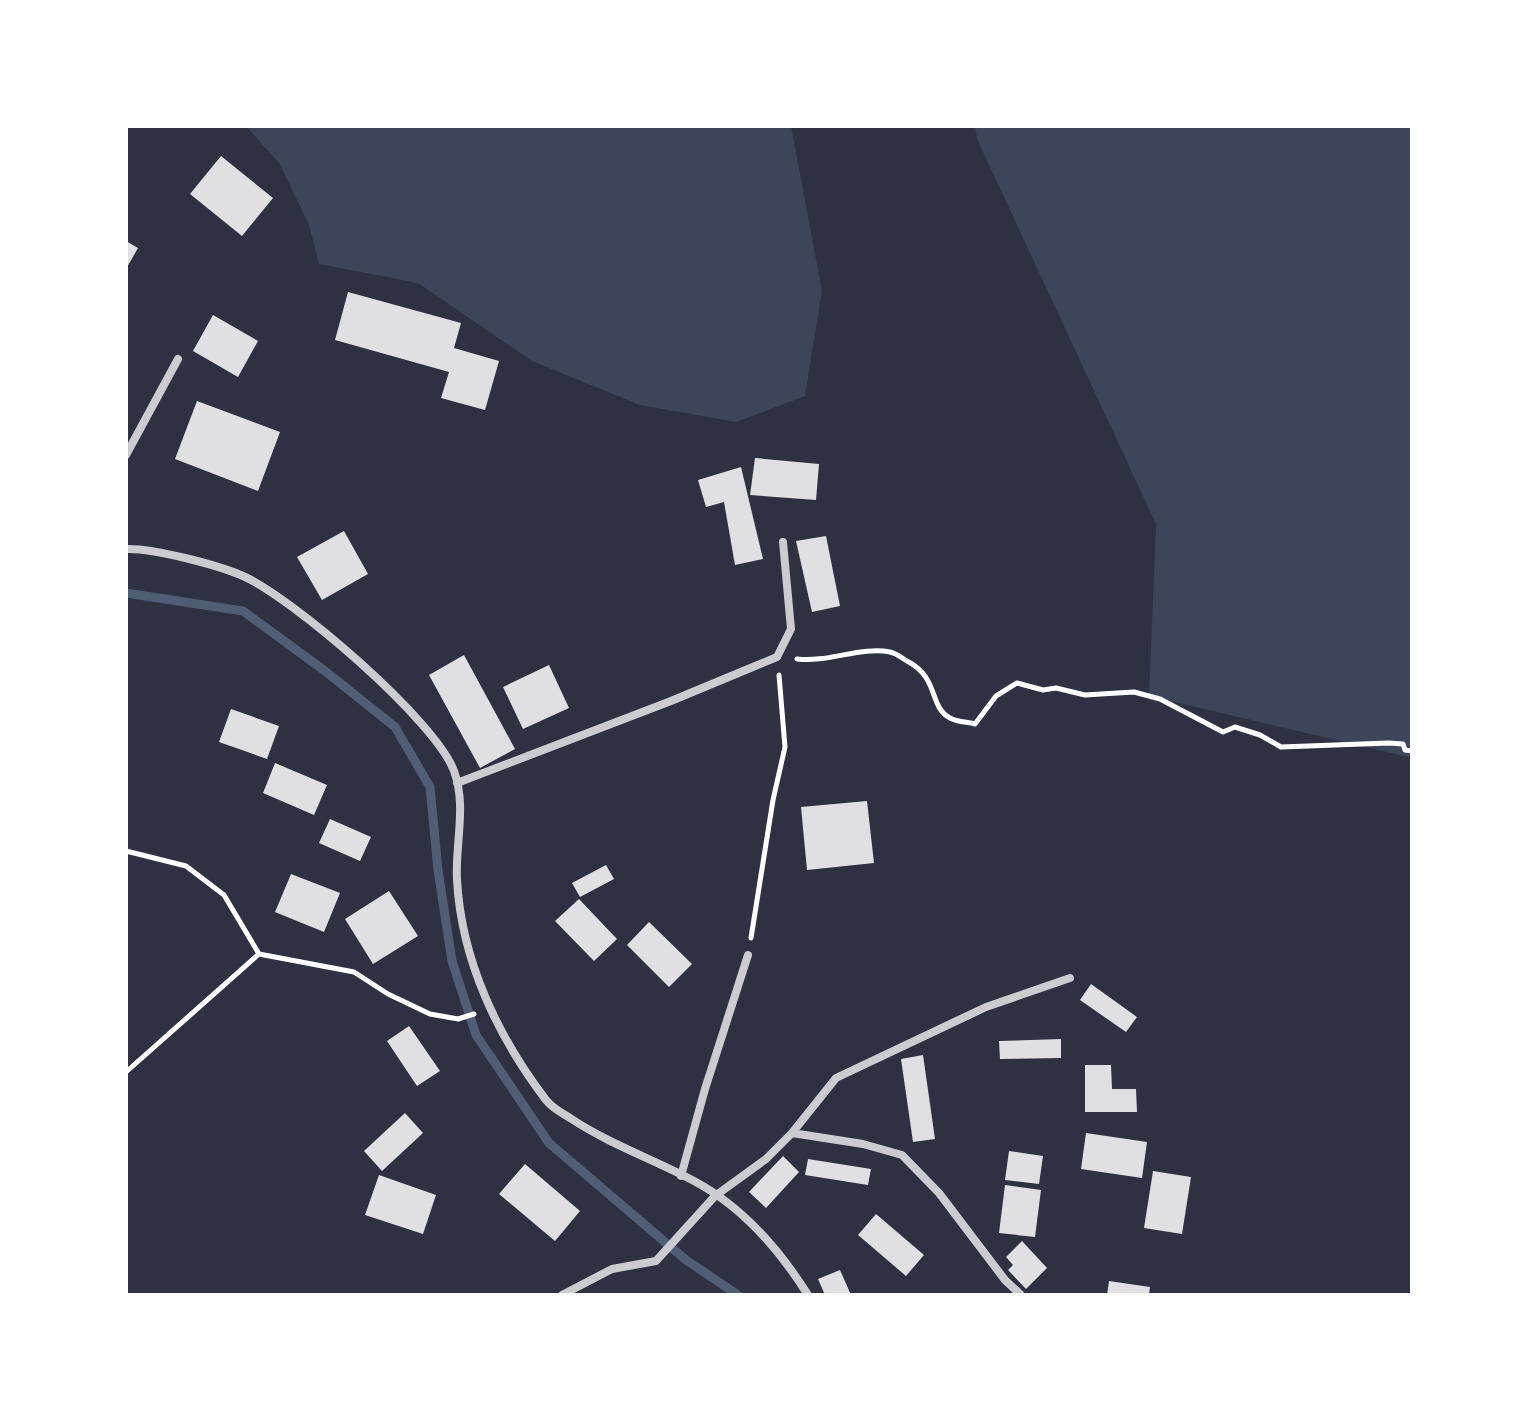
<svg xmlns="http://www.w3.org/2000/svg" width="1538" height="1421" viewBox="0 0 1538 1421" font-family="Jost,sans-serif">
<rect width="100%" height="100%" fill="#2d3142"/>
<path fill="#3c4559" d="M246,126H791L822,291L805,396L736,422L640,405L532,361L418,283L319,264L309,225L279,163Z
M975,126H1412V758L1149,696L1156,524L977,139Z"/>
<g fill="none" stroke-linecap="round" stroke-linejoin="round">
<path stroke="#4f5d75" stroke-width="9" d="M126,593L243,611L325,671L395,727L430,787L438,870L452,961L476,1035L549,1143L686,1260L738,1295"/>
</g>
<path fill="#e0e0e3" d="M221,156L273,198L242,236L190,194Z
M126,241L138,248L126,269Z
M348,292L461,323L454,348L499,361L485,410L441,398L449,372L335,340Z
M213,315L258,341L238,377L193,351Z
M197,401L280,432L258,491L175,459Z
M755,458L819,464L816,500L750,495Z
M741,467L763,559L735,565L724,502L706,507L698,480Z
M344,531L368,574L322,600L297,557Z
M826,536L840,606L812,612L796,541Z
M464,655L515,749L480,768L429,675Z
M549,665L569,708L523,729L503,687Z
M231,709L279,726L267,759L219,742Z
M275,763L327,785L314,815L263,793Z
M867,801L874,863L807,870L801,807Z
M330,819L371,837L360,861L319,843Z
M606,865L614,879L580,897L572,883Z
M291,874L340,893L324,932L275,912Z
M389,891L418,936L373,964L345,919Z
M579,899L617,939L594,961L555,921Z
M649,922L692,964L669,987L627,945Z
M1091,984L1137,1017L1126,1032L1080,1000Z
M409,1026L440,1071L417,1086L387,1041Z
M1061,1039V1058L1000,1059L999,1041Z
M923,1055L935,1139L913,1142L901,1059Z
M1085,1065H1111L1112,1089H1136L1137,1112H1085Z
M405,1113L423,1133L382,1171L364,1151Z
M1086,1133L1147,1142L1142,1178L1081,1169Z
M1009,1151L1043,1156L1039,1184L1005,1180Z
M783,1156L799,1172L766,1208L749,1192Z
M808,1159L871,1169L868,1185L805,1175Z
M525,1164L580,1211L555,1241L499,1194Z
M1153,1171L1191,1177L1182,1234L1144,1228Z
M379,1175L436,1195L423,1234L365,1215Z
M1005,1185L1041,1190L1035,1237L999,1233Z
M876,1214L924,1255L906,1276L858,1235Z
M1022,1241L1047,1268L1026,1289L1008,1270L1013,1265L1006,1257Z
M840,1270L851,1295H825L818,1279Z
M1109,1281L1150,1287L1149,1295H1107Z"/>
<g fill="none" stroke-linecap="round" stroke-linejoin="round">
<path stroke="#fff" stroke-width="5" d="M797,659C827,663 862,646 890,652C896,653 902,658 907,661C940,678 928,706 950,718C957,722 968,722 975,724L996,696L1017,683L1043,690L1056,688L1085,695L1134,692L1160,699L1223,732L1235,727L1260,735L1281,747L1389,743L1403,744L1405,750L1412,751
M126,851L186,866L224,895L259,954
M751,938L773,800L785,747L779,675
M126,1072L259,954L354,972L388,994L430,1014L458,1019L474,1014"/>
<path stroke="#caccd0" stroke-width="8" d="M126,455L178,359
M126,549C153,548 218,565 243,576C293,598 436,721 454,771C467,806 455,844 457,879C461,960 498,1037 546,1100C552,1108 562,1113 570,1118C609,1144 653,1159 694,1181C743,1207 779,1249 808,1295
M457,783L671,701L777,657L791,629L783,542
M792,1133L836,1078L986,1007L1070,978
M681,1176L705,1089L748,955
M562,1295L612,1269L656,1261L715,1196L766,1159L792,1133L863,1144L902,1155L939,1193L1005,1280L1021,1295"/>
</g>
<rect width="1538" height="1421" fill="none" stroke="#ffffff" stroke-width="256"/>
</svg>
